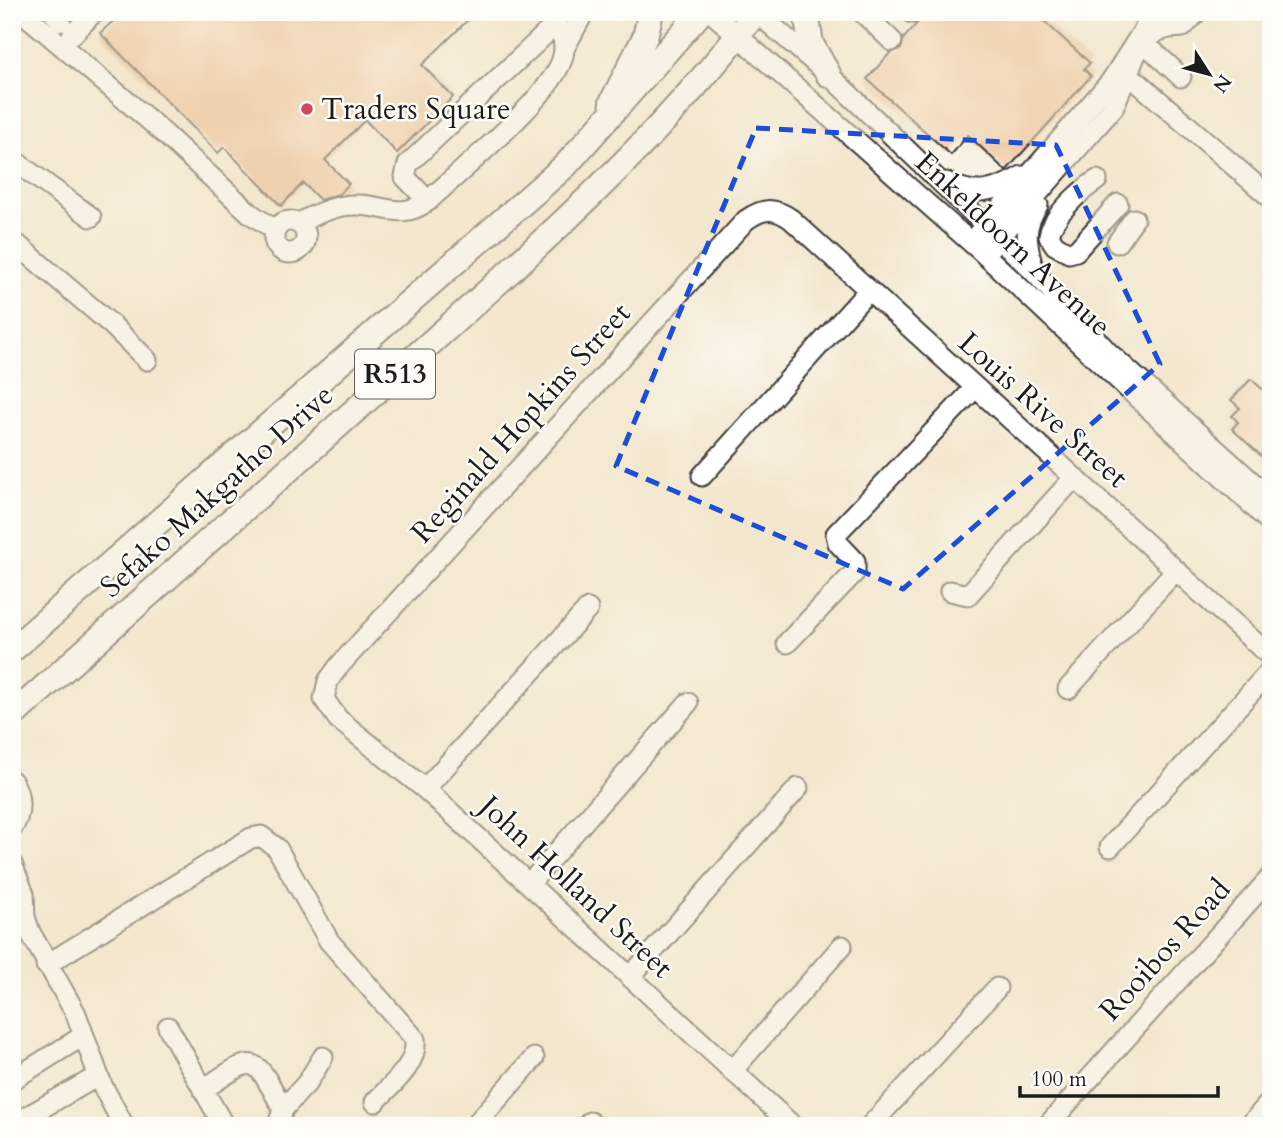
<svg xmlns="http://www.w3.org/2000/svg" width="1283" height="1138" viewBox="0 0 1283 1138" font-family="Cardo,serif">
<rect width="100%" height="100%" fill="#fdfcf7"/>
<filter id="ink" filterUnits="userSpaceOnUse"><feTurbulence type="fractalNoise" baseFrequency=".0143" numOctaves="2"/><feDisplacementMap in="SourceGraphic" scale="14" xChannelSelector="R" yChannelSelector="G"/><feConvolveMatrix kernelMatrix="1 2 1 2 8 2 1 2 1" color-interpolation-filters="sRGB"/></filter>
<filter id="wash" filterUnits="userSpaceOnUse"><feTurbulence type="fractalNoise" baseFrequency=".00686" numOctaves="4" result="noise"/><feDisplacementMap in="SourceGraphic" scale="28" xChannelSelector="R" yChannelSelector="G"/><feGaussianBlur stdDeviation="1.57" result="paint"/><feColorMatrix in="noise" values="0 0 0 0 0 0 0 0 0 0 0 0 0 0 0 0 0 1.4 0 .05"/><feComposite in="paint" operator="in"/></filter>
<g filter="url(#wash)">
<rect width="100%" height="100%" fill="#f3e7ce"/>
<g id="blocks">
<path fill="#ecb586" d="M123,12H476L422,65L453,97L397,153L365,120L325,160L349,184L339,194L320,200L303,183L281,206L224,147L218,153L100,33Z
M927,12H1034L1090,63L1084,69L1091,76L1006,171L968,135L951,155L867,79L890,53L901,49L904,38Z
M1251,379L1271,397V465L1232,429L1238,422L1232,416L1240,408L1231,400Z"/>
</g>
</g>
<g filter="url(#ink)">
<use href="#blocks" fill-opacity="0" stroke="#3c3a37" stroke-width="2"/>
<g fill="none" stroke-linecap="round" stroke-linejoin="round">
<g stroke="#3c3a37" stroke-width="23">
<path id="minor" d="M22,12L157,127L251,214L275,230
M53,12L61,21
M711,12L984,254L1271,523
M756,12L828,74L1034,272L1108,352L1271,499
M862,12L892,41
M911,12L912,13
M1158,22L1169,28L1183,27L1197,12
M72,35L94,12
M565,47L584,12
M1153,51L1181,77
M1127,73L1271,198
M12,159L91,217
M1097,180C1080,191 1052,216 1049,236L1055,245L1069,253L1076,251L1118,204
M946,182C975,197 995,192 1022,176
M428,201L405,177L408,164L557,23
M274 237a16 16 0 1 1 32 0a16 16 0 1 1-32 0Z
M299,223C317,213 337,204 358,205C387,206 401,220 428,201C459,172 555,94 563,56C567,39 559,26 548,12
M977,235L1111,81L1153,15
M12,240L113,326L147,360
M1117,243L1134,219
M992,246L1113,108L1136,54L1144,42L1158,31L1169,28
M1033,269C1027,242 1022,230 1038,205
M702,476L868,291
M950,591L968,595L1073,479
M787,643L855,572V561L838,543L836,534L974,389
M1068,689L1176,570
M12,781C21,794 22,815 12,828
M425,789L588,609
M1110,847L1271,670
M12,864L24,894L25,917L30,932L76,1014L102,1085L124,1126
M529,884L688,703
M46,965L251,838L261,836L277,848L329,941L415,1039C418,1065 391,1085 375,1102
M630,977L798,788
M168,1027L224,1126
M732,1071L842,946
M12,1080L83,1036
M204,1089C257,1053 253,1054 283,1109
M12,1125L98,1076
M278,1126L283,1109L307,1083L323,1057
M474,1126L534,1058
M587,1126L590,1122
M793,1126L425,789L338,719L324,699L328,681L339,666L746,220C763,208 774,207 791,219L1271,657
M870,1126L997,988
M1047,1126L1271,877
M1249,1126L1271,1101"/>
</g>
<g stroke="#3c3a37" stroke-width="28">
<path id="major" d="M806,12L811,44L828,74
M612,102L645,37L651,12
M12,650L566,165L701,12
M12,716C144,599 275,481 407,364C531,253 655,145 756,12"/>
</g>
<use href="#minor" stroke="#fff" stroke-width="19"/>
<use href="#major" stroke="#fff" stroke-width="24"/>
</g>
</g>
<path d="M0 0H1283V1138H0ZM756,128L1056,145L1160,364L903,589L616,466Z" fill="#f3e7ce" fill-opacity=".55" fill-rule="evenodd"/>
<path fill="none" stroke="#1d4ed8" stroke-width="5" stroke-dasharray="14 9" stroke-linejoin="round" d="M756,128L1056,145L1160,364L903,589L616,466Z"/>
<circle fill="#d1495b" stroke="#fdfcf7" stroke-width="2.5" cx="307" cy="109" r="7"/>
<g text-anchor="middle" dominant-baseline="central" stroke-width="5" stroke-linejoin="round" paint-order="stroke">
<rect fill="#fdfcf7" stroke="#605f5e" stroke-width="2" x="355" y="349.5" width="80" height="49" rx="5"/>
<g font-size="28" font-weight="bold" fill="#1c1c1c">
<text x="395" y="374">R513</text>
</g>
<g font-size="30" fill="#1c1c1c" stroke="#fdfcf7" text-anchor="start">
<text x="321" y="109">Traders Square</text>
</g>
<g font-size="30" fill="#1c1c1c" stroke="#fdfcf7">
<text transform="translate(1013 244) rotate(43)">Enkeldoorn Avenue</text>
<text transform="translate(1043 410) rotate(42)">Louis Rive Street</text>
<text transform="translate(521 423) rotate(-48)">Reginald Hopkins Street</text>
<text transform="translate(217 491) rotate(-42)">Sefako Makgatho Drive</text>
<text transform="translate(576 887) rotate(43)">John Holland Street</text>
<text transform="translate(1165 950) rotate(-48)">Rooibos Road</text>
</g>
</g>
<rect width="1283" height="1138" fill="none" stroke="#fdfcf7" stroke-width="42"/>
<g transform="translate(1209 74) rotate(126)" stroke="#fdfcf7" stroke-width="5" paint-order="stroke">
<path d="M0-5L12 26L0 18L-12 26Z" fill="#1c1c1c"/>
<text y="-10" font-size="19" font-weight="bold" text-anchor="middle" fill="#1c1c1c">N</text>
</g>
<path d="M1020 1086v10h198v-10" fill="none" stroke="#1c1c1c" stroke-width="3.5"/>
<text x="1031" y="1086" font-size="21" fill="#1c1c1c" stroke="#fdfcf7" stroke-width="5" paint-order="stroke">100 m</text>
</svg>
